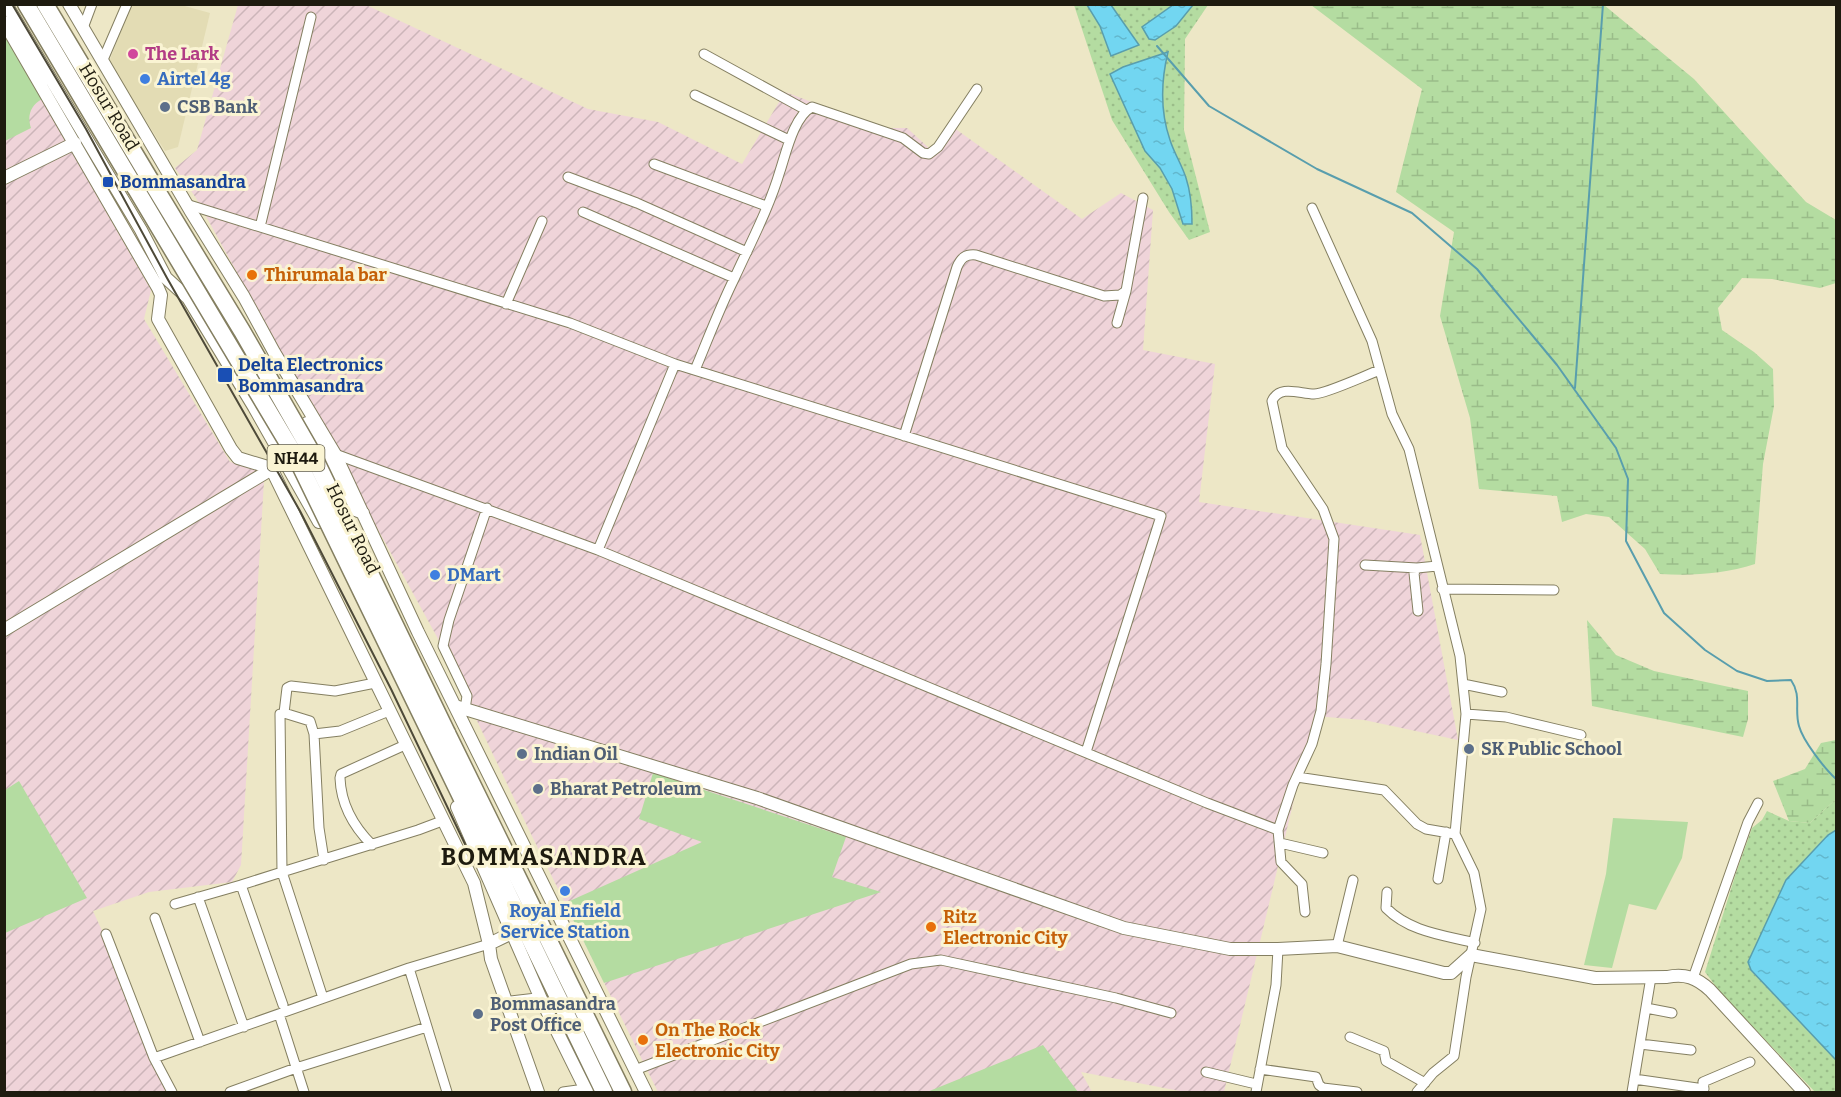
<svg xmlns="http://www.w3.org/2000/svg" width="1841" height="1097" viewBox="0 0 1841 1097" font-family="Bitter,serif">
<defs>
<pattern id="industrial-furrows" width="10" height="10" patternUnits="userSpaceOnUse" patternTransform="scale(1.5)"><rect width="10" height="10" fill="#efd4d9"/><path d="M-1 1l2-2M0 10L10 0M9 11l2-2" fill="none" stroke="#ccb5b9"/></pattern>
<pattern id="wetland-marsh" width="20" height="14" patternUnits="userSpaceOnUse" patternTransform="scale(1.5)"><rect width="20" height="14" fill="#b4dca1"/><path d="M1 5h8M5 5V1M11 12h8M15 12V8" fill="none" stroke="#9abc89"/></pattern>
<pattern id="park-dots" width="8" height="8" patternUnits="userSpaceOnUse" patternTransform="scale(1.5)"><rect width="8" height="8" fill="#b4dca1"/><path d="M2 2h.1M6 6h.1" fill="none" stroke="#9abc89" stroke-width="1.8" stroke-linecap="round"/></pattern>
<pattern id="water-ripples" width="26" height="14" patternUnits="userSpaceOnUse" patternTransform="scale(1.5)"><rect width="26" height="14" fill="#72d6f1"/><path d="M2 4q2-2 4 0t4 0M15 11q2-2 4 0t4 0" fill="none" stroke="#62b7cd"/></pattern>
</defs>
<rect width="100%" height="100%" fill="#ede7c6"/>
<path fill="#e3dcb4" d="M131,5H181L210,13L178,147L165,151L109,62Z"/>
<path fill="url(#industrial-furrows)" d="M364,4L588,109L658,122L742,164L785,92L882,128H907L930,149L950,125L1082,219L1121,193L1153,210L1143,350L1215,364L1199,502L1420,535L1458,740L1364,720L1314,716L1224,1092H1185L1081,1072L1092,1092H658L530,832L437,637L196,198L175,168L197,150L238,5Z
M4,34L151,290L144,319L230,462L254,468L264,481L241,865L232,882L149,892L93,911L176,1092H5Z"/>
<path fill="#b4dca1" d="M4,34L42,99C30,106 27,116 31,128L5,141Z
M653,773L846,837L832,877L881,892L604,983L565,903L702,842L639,819Z
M19,781L87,898L5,933V790Z
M1613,818L1688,822L1682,858L1656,910L1629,904L1612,968L1584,965L1606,874Z
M1043,1045L1078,1092H927Z"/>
<path fill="url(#wetland-marsh)" d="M1311,5H1604L1694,79L1806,202L1836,220V283L1820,288L1772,279L1742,278L1718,308L1722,330L1754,352L1773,369L1774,406L1763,464L1755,564C1724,574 1692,576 1660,574L1645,549L1609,517L1586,514L1562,522L1557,496L1479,489L1470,418L1440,316L1454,232L1396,192L1422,89Z
M1587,620L1616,655L1654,671L1748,691V719L1743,737L1592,706Z
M1836,740V799L1810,823L1789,821L1773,781L1805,769L1821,743Z"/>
<path fill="url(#park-dots)" d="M1074,5H1208L1185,39L1184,130L1210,232L1189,240L1169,212L1112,120Z
M1836,799V830L1828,835L1786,880L1751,971L1836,1060V1092H1815L1720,992L1705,972L1736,873L1752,828L1762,820L1767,811L1789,821L1810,823Z"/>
<path fill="url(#water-ripples)" stroke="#599ead" stroke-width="1.5" d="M1087,5H1111L1139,45L1111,56L1100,26Z
M1173,5H1193L1176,26L1155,40L1149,39L1142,27Z
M1168,52C1161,81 1160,111 1170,140C1174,153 1182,165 1186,178C1191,193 1192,209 1192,224H1183L1172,189L1160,168L1145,151L1110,74L1123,67Z
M1836,830V1060L1751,970L1748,962L1786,880L1828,835Z"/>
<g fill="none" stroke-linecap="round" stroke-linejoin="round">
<path stroke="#599ead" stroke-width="2" d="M1157,46L1209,106L1317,169L1412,213L1477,269L1557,365L1616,448L1628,479L1626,541L1664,613L1705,650L1737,671L1767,681L1791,680C1802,696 1794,709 1799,726C1803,741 1825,769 1836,779
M1575,388L1603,4"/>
<g stroke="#847f61" stroke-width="11">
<path id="street" d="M83,28L92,4
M704,54L806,110
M102,62L127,4
M695,95L789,140
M654,164L766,206
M568,177L637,203L747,252
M186,204L570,323L675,364L1161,516L1086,752
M1312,208L1372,341L1392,414L1409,449L1460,656L1466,714L1455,834L1474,873L1481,909L1466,977L1454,1056L1433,1073L1417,1092
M583,212L734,278
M260,227L311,17
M506,304L542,221
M1117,323L1126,291L1143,198
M695,370C708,339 720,307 735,277C751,242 769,208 780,171C786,153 794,116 812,107L903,138L923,153L929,154L938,147L977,89
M904,436L957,267C961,258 965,254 976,255L1104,296L1120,295L1126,291
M335,454L598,550L1207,803L1278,830
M598,550L675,364
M1365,565L1417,568
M1442,589L1554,590
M1418,611L1414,573L1417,568L1437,566
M1463,684L1502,692
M465,709L467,696L443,646L449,620L487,508
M284,713L287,688L291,686L335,691L375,683
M1466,714L1506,717L1581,735
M314,734L340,731L389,711
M1297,777L1384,790L1417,824L1426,829L1455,834
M1280,843L1323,853
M372,845C354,827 341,804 340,778L341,774L405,745
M1438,879L1446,832
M241,885L282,872L280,714L284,713L310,721L314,734L319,828L324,860
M1387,892L1386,908C1410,932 1443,935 1475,943
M198,897L244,1027
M175,904L241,885L283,1005
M1305,912L1302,884L1281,862L1278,830L1293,785L1312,744L1321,711L1326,664L1334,539L1323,509L1282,448L1272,401C1280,384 1300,394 1314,394C1326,394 1366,375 1380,370
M155,918L200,1042
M106,934L154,1058L409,968L489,944
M1337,946L1353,880
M409,968L447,1092
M1693,978L1748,822L1758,803
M323,998L282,872L418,830L442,821
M1646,1008L1672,1013
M279,1014L304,1092
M1350,1037L1384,1051L1386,1061L1425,1083
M1640,1044L1691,1050
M154,1058L172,1092
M1260,1069L1316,1077L1319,1085L1323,1088L1357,1092
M635,1070L911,964L941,960L1116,998L1171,1013
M1206,1072L1256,1084
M1634,1079L1704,1089L1703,1082L1750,1062
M230,1092L296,1068L427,1027
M563,1092L585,1089
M1256,1092L1276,985L1278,949
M1632,1092L1651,977"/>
</g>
<g stroke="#847f61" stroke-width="14">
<path id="secondary" d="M6,4L141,230L166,278L188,298L254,407L319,522
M69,4L190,210L244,297L274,352L335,454L418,632L646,1092
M4,22L158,288L161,295L158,319L231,449L238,458L271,468L474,883L489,944L491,959L538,1092
M4,178L75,143
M307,423L326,456L350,508L363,513
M4,630L275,467
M455,706L757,798L1124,928L1230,949H1278L1337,946L1444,973H1451L1471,955L1595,978L1667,977C1685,973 1697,978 1710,990L1804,1092
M457,807L541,999L587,1092
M489,944L512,933
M506,1003L541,999"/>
</g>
<g stroke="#847f61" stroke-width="19">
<path id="highway" d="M26,4L136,189
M45,4L154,186
M447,733L623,1092
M433,739L604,1092"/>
</g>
<use href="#street" stroke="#fff" stroke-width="9"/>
<use href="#secondary" stroke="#fff" stroke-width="12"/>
<use href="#highway" stroke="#fff" stroke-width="16"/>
<path stroke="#4e4a39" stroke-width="2" d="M12,4L86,129L167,278L300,511L391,689L465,844"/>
<g stroke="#847f61" stroke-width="19" stroke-linecap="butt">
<path id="highway-bridge" d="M154,186L242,331L312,453L447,733
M136,189L296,457L433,739"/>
</g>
<use href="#highway-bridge" stroke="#fff" stroke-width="16"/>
</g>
<circle fill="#d1479c" stroke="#faf4d3" stroke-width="2" cx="133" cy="54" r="6"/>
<g fill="#3f7fe0" stroke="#faf4d3" stroke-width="2">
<circle cx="145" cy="79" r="6"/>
<circle cx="435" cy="575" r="6"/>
<circle cx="565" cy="891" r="6"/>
</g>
<g fill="#5c6f8a" stroke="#faf4d3" stroke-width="2">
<circle cx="165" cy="107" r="6"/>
<circle cx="1469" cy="749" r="6"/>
<circle cx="522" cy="754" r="6"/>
<circle cx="538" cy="789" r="6"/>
<circle cx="478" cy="1014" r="6"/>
</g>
<g fill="#1a4fb4" stroke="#faf4d3" stroke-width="2">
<rect x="102" y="176" width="12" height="12" rx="3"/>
<rect x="217" y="367" width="16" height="16" rx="3"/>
</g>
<g fill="#e8710a" stroke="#faf4d3" stroke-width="2">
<circle cx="252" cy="275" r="6"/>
<circle cx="931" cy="927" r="6"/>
<circle cx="643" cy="1040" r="6"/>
</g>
<g text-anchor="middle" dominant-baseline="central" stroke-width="6" stroke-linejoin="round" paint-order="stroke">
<rect fill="#faf4d3" stroke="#605c4a" stroke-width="1.5" x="267.5" y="445" width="57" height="26" rx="4.5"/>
<g font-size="16" font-weight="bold" fill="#1e1b0f">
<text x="296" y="458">NH44</text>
</g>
<g font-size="18" font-weight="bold" fill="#b23c85" stroke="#faf4d3" text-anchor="start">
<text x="145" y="54">The Lark</text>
</g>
<g font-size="18" font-weight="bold" fill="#366cbe" stroke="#faf4d3" text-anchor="start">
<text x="157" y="79">Airtel 4g</text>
<text x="447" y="575">DMart</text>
<text x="565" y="911" text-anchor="middle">Royal Enfield<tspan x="565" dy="21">Service Station</tspan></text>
</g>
<g font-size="18" fill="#1e1b0f" stroke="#faf4d3">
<text transform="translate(109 107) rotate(59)">Hosur Road</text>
<text transform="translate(353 529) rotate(64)">Hosur Road</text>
</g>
<g font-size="18" font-weight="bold" fill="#4e5e75" stroke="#faf4d3" text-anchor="start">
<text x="177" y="107">CSB Bank</text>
<text x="1481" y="749">SK Public School</text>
<text x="534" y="754">Indian Oil</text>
<text x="550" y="789">Bharat Petroleum</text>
<text x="490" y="1004">Bommasandra<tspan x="490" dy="21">Post Office</tspan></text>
</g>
<g font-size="18" font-weight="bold" fill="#164399" stroke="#faf4d3" text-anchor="start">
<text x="120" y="182">Bommasandra</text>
<text x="238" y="365">Delta Electronics<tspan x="238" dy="21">Bommasandra</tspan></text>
</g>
<g font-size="18" font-weight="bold" fill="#c56008" stroke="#faf4d3" text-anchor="start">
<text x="264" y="275">Thirumala bar</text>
<text x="943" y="917">Ritz<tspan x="943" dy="21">Electronic City</tspan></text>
<text x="655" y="1030">On The Rock<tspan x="655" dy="21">Electronic City</tspan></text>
</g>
<g font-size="24" font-weight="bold" letter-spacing="1.5" fill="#1e1b0f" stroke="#faf4d3">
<text x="544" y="857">BOMMASANDRA</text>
</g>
</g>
<rect width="1841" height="1097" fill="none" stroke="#1e1b0f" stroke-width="12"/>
</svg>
